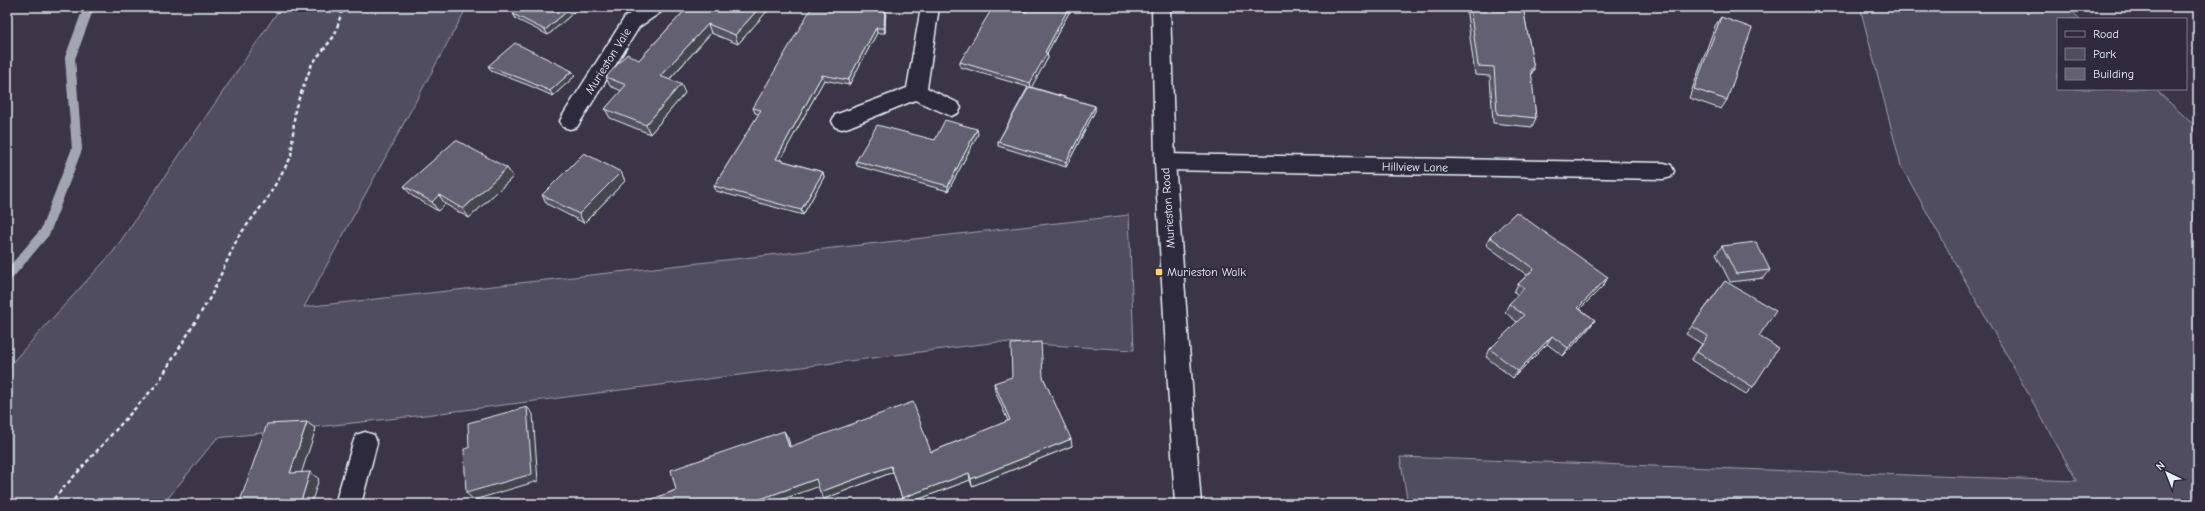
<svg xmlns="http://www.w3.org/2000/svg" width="2205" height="511" viewBox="0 0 2205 511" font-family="'Comic Neue',sans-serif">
<rect width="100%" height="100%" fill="#3a3648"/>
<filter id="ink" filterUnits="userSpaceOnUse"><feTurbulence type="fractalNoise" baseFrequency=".025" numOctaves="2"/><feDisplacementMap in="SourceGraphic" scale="8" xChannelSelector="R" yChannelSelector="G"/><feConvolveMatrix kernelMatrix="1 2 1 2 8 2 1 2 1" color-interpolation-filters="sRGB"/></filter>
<g filter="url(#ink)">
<path fill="#504e5f" stroke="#9ca0ac" d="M281,7H467L304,307L1129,215L1134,350L998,342L425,415L217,438L163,504H7V368L113,252Z
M1860,7H2067L2080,19H2058V89H2155L2198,129V504H1408L1400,457L2077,481L1901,166Z"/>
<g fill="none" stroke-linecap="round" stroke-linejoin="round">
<path stroke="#a2a6b1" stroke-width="10" d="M7,277L45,232L77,149L70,58L89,7"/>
<g stroke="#e8f1f8" stroke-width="3">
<path id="minor" d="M640,7H663L661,12L639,27L577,127L570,129L563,127L560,121L563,115L625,17Z
M921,7H939L927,88L958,103L961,108L958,113L951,116L915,100L849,127L842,129L835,127L832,121L835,115L907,88Z
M1165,154L1664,163L1671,165L1674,171L1671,177L1664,179L1165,170L1158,168L1155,162L1158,156Z
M365,432L374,435L377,443L361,504H335L353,443L356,435Z"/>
</g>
<g stroke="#e8f1f8" stroke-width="3">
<path id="tertiary" d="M1152,7H1170L1175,162L1201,504H1175L1155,162Z"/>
</g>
<path stroke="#e8f1f8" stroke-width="2.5" stroke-dasharray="4 3" stroke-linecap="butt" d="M49,504L158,383L211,296L238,237L267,199L291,157L295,109L312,64L335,35L343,7"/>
<use href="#minor" fill="#2f2a3d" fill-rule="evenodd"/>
<use href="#tertiary" fill="#2f2a3d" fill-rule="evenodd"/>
</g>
<path fill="#555361" stroke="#e8f1f8" d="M521,7H580L548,35L516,19L513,14Z
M688,7L770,8L738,44L711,33L669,80L685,93L650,134L610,118L605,109L622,91L610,86L606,77L639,60Z
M886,7L885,33H877L849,85L824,80L780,160L823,172L824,177L803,215L716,191L714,186L759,114L755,113L753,108Z
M1030,7H1072L1047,53L1048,58L1031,87L1095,106V111L1066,167L998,146V142L1028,87L960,67V62L1027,12Z
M1466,7H1523L1534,69L1531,75L1536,118L1532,127L1493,123L1490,76L1475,75Z
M1721,17L1727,100L1721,109L1689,98L1715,26Z
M488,66L572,71L575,76L553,96L528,85L491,71Z
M978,134L948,191L857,166L856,161L935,140Z
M507,168L513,177L469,218L445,204L438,211L411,195L404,186Z
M621,172L625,181L584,223L547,204L542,195Z
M1490,237L1608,277L1603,286L1580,309L1595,320L1589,328L1584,334L1563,356L1547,344L1513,378L1486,357L1490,349L1517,322L1505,312L1509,304L1518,295L1514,292L1518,284L1527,275L1486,245Z
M1722,246L1770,270L1764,278L1730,282L1716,254Z
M1725,281L1759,336L1753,387L1746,394L1691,360L1702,344L1686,334Z
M1043,377L1072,446L972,486L970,480L906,504H904L893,472L824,499L819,486L769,504H640L676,490L788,438L790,447L931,452L1008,421L995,391L994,383Z"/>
<path fill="#45444f" stroke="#e8f1f8" d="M572,7H580L548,35L545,30Z
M760,7H770V8L738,44L735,35Z
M885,7H886L885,33L884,28Z
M1069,7H1072L1047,53L1048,58L1031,88L1030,83L1045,52Z
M708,24L711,33L664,85L660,76Z
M876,28L877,33L849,85L848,80Z
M572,71L575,76L553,96L550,91Z
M822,75L824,80L778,164L776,159Z
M681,84L685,93L650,134L646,125Z
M1095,106V111L1066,167V162Z
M977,129L978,134L948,191V186Z
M507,168L513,177L469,218L463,209Z
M621,172L625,181L584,223L579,214Z
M823,172L824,177L803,215L801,210Z
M439,195L445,204L438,211L432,202Z
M1608,277L1603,286L1573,316L1578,308Z
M1595,320L1589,328L1584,334L1563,356L1568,348Z
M1552,336L1547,344L1513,378L1518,371Z
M527,407L533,414L538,481L474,500L466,493Z
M307,422L316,429L299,480L290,473Z
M784,431L788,438L792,454L789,447Z
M1071,439L1072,446L972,486L971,479Z
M891,466L893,472L824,499L820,492Z
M310,472L319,479L311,504H300Z
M969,473L970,480L906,504H904L902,498Z
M816,479L820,486L769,504H747Z"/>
<path fill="#636171" stroke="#e8f1f8" d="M521,7H572L545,30L513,14Z
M688,7H760L735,35L708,24L660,76L681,84L646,125L605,109L626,85L606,77L627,54L639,60Z
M812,7H885L884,28H876L848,80L822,75L776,159L823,172L801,210L714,186L761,110L753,108Z
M993,7H1010L1027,12L1030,7H1069L1045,52L1047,53L1030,83L960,62Z
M1470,7H1523L1534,69H1531L1536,118L1497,114L1494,67L1478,66Z
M1721,17L1752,28L1727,100L1694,89Z
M515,43L572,71L550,91L525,80L488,66Z
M1029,87L1095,106L1066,162L998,142Z
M945,120L977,129L948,186L856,161L877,125L935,140Z
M456,140L507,168L463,209L439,195L432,202L404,186Z
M584,153L621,172L579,214L542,195Z
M1516,212L1608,277L1578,308L1595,320L1589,326L1568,348L1552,336L1518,371L1490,349L1524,315L1509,304L1524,288L1518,284L1534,269L1490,237Z
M1756,242L1770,270L1736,274L1722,246Z
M1725,281L1776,311L1759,336L1778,348L1753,387L1697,352L1708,336L1692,326Z
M1041,342L1043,377L1071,439L971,479L969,473L902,498L891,466L820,492L816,479L747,504H640L676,490L671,470L784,431L789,447L913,402L931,452L1010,420L994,383L1012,377L1011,344Z
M527,407L532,474L466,493L464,449L469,448L468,423Z
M307,422L290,473L310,472L300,504H239L267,424Z"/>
</g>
<rect fill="#ffd166" stroke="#2f2a3d" stroke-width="1.5" x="1155" y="268" width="8" height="8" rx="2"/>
<g text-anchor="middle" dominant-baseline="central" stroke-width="4" stroke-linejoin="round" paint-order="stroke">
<g font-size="12" fill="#e8f1f8" stroke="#2f2a3d">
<text transform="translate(608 61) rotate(-58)">Murieston Vale</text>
<text transform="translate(1415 167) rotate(1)">Hillview Lane</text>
<text transform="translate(1168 208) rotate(-94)">Murieston Road</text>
</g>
<g font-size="12" fill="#e8f1f8" stroke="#2f2a3d" text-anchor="start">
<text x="1167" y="272">Murieston Walk</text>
</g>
</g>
<rect width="2205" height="511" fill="none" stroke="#2f2a3d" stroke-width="24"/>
<rect x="12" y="12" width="2181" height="487" fill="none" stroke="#e8f1f8" stroke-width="1.5" filter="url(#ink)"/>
<rect x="2057" y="18" width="130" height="72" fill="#2f2a3d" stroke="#797a88"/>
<rect x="2065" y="31" width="20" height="6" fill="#2f2a3d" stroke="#797a88"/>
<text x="2093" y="38" font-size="12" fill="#e8f1f8">Road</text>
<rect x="2065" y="48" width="20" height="12" fill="#504e5f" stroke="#797a88"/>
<text x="2093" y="58" font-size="12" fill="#e8f1f8">Park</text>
<rect x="2065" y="68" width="20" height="12" fill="#636171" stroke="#797a88"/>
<text x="2093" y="78" font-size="12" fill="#e8f1f8">Building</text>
<g transform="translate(2167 473) rotate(317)" stroke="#2f2a3d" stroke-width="3" paint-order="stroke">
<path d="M0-3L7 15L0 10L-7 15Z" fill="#e8f1f8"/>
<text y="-6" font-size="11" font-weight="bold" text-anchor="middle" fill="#e8f1f8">N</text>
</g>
</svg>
